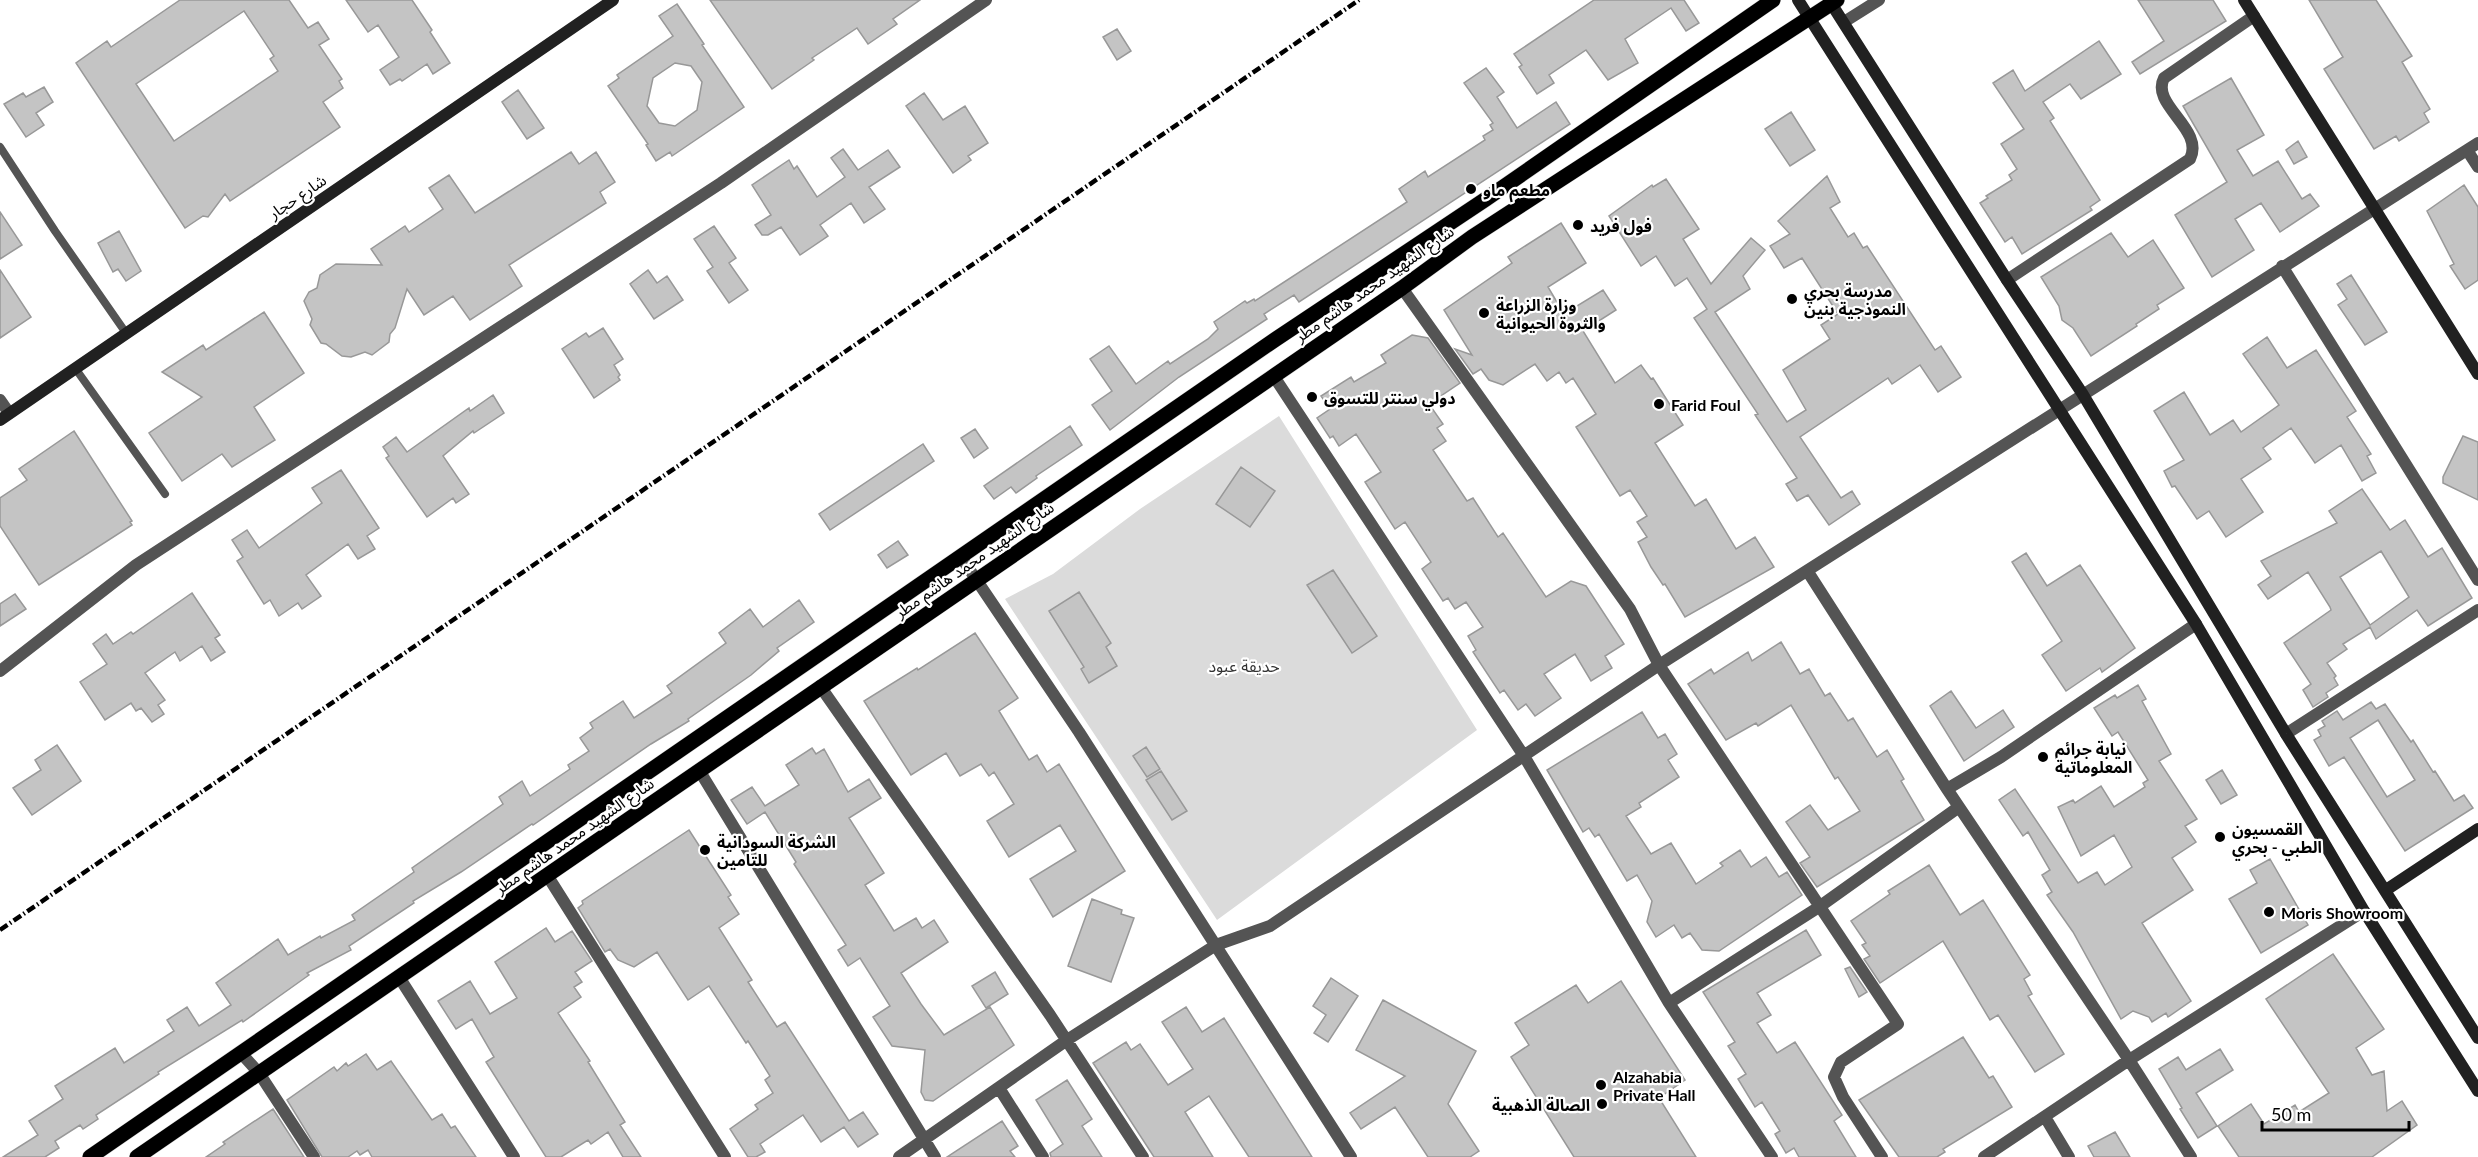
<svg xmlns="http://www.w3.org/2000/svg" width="2478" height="1157" viewBox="0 0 2478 1157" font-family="Lato,'Noto Sans Arabic',sans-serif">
<rect width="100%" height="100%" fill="#fff"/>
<path fill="#dbdbdb" d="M1279,416L1477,730L1217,920L1005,599L1053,574L1140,509Z"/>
<path fill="#c4c4c4" stroke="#989898" stroke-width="1.5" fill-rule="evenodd" d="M180,0H289L308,28L318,22L329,39L319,45L342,79L339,81L343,88L323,102L340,127L230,201L225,194L208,217L203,216L185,228L76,63L107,41L111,47ZM244,11L274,56L270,59L278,71L174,141L136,84Z
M346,0H412L432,30L430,32L450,63L433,74L427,64L402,81L400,79L390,85L380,70L399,57L378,25L368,32Z
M710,0H920L893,19L897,24L868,44L857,28L812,58L814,60L772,89Z
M1594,0H1684L1699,23L1686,31L1671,8L1625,39L1638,63L1608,80L1586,50L1549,75L1554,83L1537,94L1519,67L1522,65L1514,54Z
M2138,0H2213L2226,21L2140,74L2132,62L2164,41Z
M2309,0H2376L2412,56L2402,62L2430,109L2424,113L2429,122L2399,141L2396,136L2374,149L2324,69L2343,57Z
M677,4L704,44L702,45L744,107L672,156L670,152L656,161L646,145L648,144L608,86L619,78L617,75L673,36L659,16ZM675,63L691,66L702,82L697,110L675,126L659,123L647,106L653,78Z
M1117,29L1131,51L1117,60L1103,37Z
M2099,41L2121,74L2081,99L2070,84L2043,102L2054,118L2050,121L2100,200L2090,207L2092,210L2022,254L2012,237L2005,242L1980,203L1988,198L1986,196L2012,180L2009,175L2017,169L2001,144L2024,129L1993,83L2013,70L2025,91Z
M1486,68L1504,92L1497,97L1517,128L1556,102L1570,124L1299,302L1294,295L1264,314L1267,319L1179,377L1110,430L1092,405L1112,391L1090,359L1109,346L1136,384L1168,361L1170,364L1208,339L1218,329L1214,322L1236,307L1245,301L1247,303L1254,299L1255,301L1407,202L1399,189L1425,171L1428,177L1485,140L1483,136L1493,130L1490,125L1493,123L1464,83Z
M2231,78L2264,135L2237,150L2253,176L2278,161L2302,199L2310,194L2319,206L2280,232L2261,203L2235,219L2254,250L2212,277L2175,215L2227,182L2183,106Z
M44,87L53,102L36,113L44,125L26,137L4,104L23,93L26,97Z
M518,90L544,128L527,139L502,102Z
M924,93L943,120L965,106L988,143L968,156L971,160L953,173L906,106Z
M1791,112L1815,150L1790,166L1765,129Z
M2298,141L2307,157L2294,164L2286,150Z
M843,149L858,170L888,150L900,167L869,187L885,209L864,223L851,203L820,225L828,236L800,255L781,227L768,235H762L755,225L771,215L752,185L789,160L794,169L797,166L817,197L845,177L831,158Z
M571,152L579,164L596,152L615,182L600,192L606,203L509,265L522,286L470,320L453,296L424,315L407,289L395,328L390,334L389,342L372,355L365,352L351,357L342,356L326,344L321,343L310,325L312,319L304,301L309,292L317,288L320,275L336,264L382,265L371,249L405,226L409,232L443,209L429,188L449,175L475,213Z
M1827,176L1840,202L1830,208L1848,237L1854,233L1863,248L1867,246L1935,350L1941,346L1961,377L1938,392L1920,365L1892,384L1888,378L1800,437L1841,498L1852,491L1860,504L1829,525L1808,495L1797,501L1786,484L1797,478L1755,415L1758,414L1694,318L1707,309L1687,278L1675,286L1656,256L1641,266L1609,216L1652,185L1653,187L1666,179L1699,229L1683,239L1711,284L1751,238L1765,250L1743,276L1750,289L1715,312L1787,422L1806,410L1783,370L1830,339L1821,325L1838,314L1802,258L1784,268L1770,246L1790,234L1778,221Z
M2464,185L2478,207V280L2465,289L2450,266L2454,264L2427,211Z
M0,212L22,245L0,259Z
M1561,223L1586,263L1548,287L1564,314L1603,290L1616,310L1583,331L1615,383L1641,365L1651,379L1653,378L1683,425L1655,443L1695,506L1706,499L1736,549L1755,537L1774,567L1685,617L1665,584L1663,585L1651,567L1638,542L1647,537L1637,522L1647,516L1630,490L1620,496L1576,427L1596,414L1573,378L1566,383L1559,372L1547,381L1535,364L1503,385L1489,380L1481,369L1473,374L1455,349L1472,355L1444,310L1512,263L1508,257Z
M714,226L736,258L729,263L748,290L729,303L707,271L713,267L694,239Z
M119,231L141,271L126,281L118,269L113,272L98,243Z
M2111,233L2128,257L2153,240L2184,288L2157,305L2159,309L2136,324L2137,326L2091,356L2073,328L2062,320L2059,306L2041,277Z
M0,270L31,317L0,338Z
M648,270L657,283L667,276L683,300L654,319L630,284Z
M2351,275L2387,332L2365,345L2338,305L2347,299L2337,284Z
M264,312L304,373L254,407L275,440L232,467L222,454L182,481L149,433L202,397L162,372L203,345L206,350Z
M603,328L623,359L614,365L620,375L618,377L620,380L594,398L562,349L586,333L589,337Z
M1412,335L1428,338L1460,383L1429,404L1443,424L1437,428L1446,441L1433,450L1467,501L1473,498L1498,537L1503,533L1546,597L1571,581L1586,586L1624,644L1605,656L1612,668L1591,681L1575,654L1544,674L1561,698L1535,716L1526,704L1518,710L1504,690L1500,693L1473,652L1476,650L1468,636L1483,627L1466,602L1455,609L1448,598L1443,601L1422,569L1431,562L1405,522L1395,529L1365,482L1381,472L1356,434L1339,446L1333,436L1330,438L1317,418L1330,409L1321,396L1351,377L1354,382L1386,363L1381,355Z
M2267,337L2287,368L2316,350L2356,411L2347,417L2371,454L2367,456L2376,473L2362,481L2341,445L2315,463L2291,428L2263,448L2271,459L2241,479L2263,512L2226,537L2209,511L2197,519L2175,486L2172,487L2164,471L2184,460L2154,411L2184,392L2210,435L2233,420L2241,432L2279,405L2243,354Z
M493,395L504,413L474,433L473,431L443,456L469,494L456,503L453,498L427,517L386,458L389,456L383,447L396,437L407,452L469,408L470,411Z
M1070,426L1082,445L1036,476L1037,478L1016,493L1011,487L994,499L984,486Z
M975,429L988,448L974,458L961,438Z
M74,431L132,521L130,522L132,525L39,585L0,526V498L27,480L19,469Z
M2463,436L2478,442V500L2443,483V477Z
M923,444L934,461L830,530L819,514Z
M1241,467L1275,491L1250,527L1216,504Z
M341,470L379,528L367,536L375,549L358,559L348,544L306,575L321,596L302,609L298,603L279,616L270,600L264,604L237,561L243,557L232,540L247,530L259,548L322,503L312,488Z
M2362,489L2390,530L2405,520L2428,557L2442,548L2472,598L2428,626L2417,610L2376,639L2370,627L2343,644L2347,649L2327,663L2336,676L2334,678L2338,685L2326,693L2328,697L2313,707L2303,690L2311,684L2284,643L2331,610L2330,607L2308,572L2268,599L2258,585L2271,576L2261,561L2337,523L2329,511ZM2381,551L2409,597L2370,625L2340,577Z
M898,541L908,555L887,568L878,555Z
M2026,553L2047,586L2080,565L2135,648L2102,672L2100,668L2066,691L2042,655L2062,641L2012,562Z
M1333,570L1377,636L1352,653L1307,585Z
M1079,592L1111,643L1106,647L1117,666L1089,683L1081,669L1084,667L1049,611Z
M192,593L220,635L215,638L225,652L211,661L202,646L180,661L175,652L145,673L165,700L158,705L164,714L152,722L141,708L136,711L131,703L105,720L80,682L107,664L93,644L106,634L113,644L131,632L133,634Z
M15,594L26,609L0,626V604Z
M799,600L814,622L777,648L779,651L751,675L688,719L689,721L651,744L533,825L532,824L461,872L413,901L414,903L349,946L351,950L307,973L309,975L243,1022L242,1020L158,1072L159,1074L96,1115L98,1119L83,1129L80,1125L55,1141L59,1148L45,1157H3L38,1135L29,1121L63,1099L55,1086L115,1048L124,1063L174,1031L167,1020L187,1007L199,1026L231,1005L216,983L278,939L288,955L320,936L321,938L355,920L352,915L414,872L412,868L503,804L499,797L522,781L530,796L570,769L568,765L589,751L580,738L593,728L590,723L623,701L634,718L672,693L667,686L726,643L719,633L750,609L763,627Z
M975,633L1018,698L999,711L1029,760L1037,755L1047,772L1059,764L1125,871L1053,917L1030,879L1076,851L1060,825L1009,857L987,821L1014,804L994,772L989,776L981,764L960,776L946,753L911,775L864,701L917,668L918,670Z
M1781,642L1800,674L1809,669L1825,696L1830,693L1848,721L1853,718L1877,757L1887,750L1904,779L1901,781L1924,820L1817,887L1800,863L1810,857L1786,822L1810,805L1828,830L1860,811L1838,777L1835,779L1791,705L1758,726L1756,723L1726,740L1688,684L1711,669L1714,674L1748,652L1752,661Z
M2138,685L2146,699L2142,701L2171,754L2159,761L2197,819L2185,826L2196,842L2172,858L2193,890L2142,923L2191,1001L2168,1017L2166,1013L2152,1022L2149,1017L2133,1011L2121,1019L2073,932L2047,895L2052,892L2042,875L2050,870L2028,832L2023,836L1999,800L2015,789L2078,883L2097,872L2105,885L2132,867L2114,835L2081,856L2058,807L2073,800L2075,803L2101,786L2114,807L2145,787L2143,783L2148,780L2118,732L2112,736L2094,708L2115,695L2117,698Z
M1951,691L1976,728L2003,710L2014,727L1964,761L1930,706Z
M2371,702L2376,709L2385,704L2411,742L2413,740L2433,772L2435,771L2454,801L2464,795L2473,808L2405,851L2344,757L2329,766L2314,740L2321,736L2318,730L2325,726L2322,721L2337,711L2343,720ZM2378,720L2415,780L2387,797L2350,738Z
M1642,712L1658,738L1665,734L1677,754L1668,760L1679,777L1639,803L1641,807L1626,816L1651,854L1671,843L1696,884L1723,866L1720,863L1740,850L1751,867L1766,857L1779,877L1787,872L1802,895L1719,951L1702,950L1690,933L1682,938L1674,925L1656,937L1647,922L1652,901L1637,875L1627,881L1599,834L1595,837L1589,828L1583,832L1547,770Z
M57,745L81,781L32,815L13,788L41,770L35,760Z
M1146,747L1160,769L1147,777L1133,756Z
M812,748L816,754L824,749L848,792L869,779L881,798L849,818L884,873L865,885L894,931L916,918L922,928L934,920L948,942L901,973L921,1004L944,1035L990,1007L1014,1045L933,1101L925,1100L921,1092L925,1050L892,1046L873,1017L890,1006L860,958L848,966L838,950L846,945L794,864L796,862L765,812L747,824L731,800L752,787L765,806L799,785L786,765Z
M2222,770L2237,795L2221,804L2206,780Z
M1161,771L1187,811L1172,820L1146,780Z
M689,830L731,895L728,897L739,914L719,928L752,980L748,982L777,1027L785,1022L849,1121L863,1112L878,1134L858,1147L844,1127L821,1142L803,1115L760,1144L765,1152L756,1157H748L730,1129L758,1109L755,1105L773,1093L765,1080L770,1076L748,1041L746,1043L709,986L688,1000L657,952L634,967L618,960L610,949L605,952L578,908L583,904L582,901Z
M2270,859L2308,925L2261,953L2229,899L2257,883L2250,870Z
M1929,865L1960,915L1983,900L2030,975L2024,979L2032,994L2028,996L2064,1054L2035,1072L1998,1015L1990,1020L1943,941L1880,983L1864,959L1870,956L1862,945L1866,943L1851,921L1890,894L1888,891Z
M1092,899L1122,910L1121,914L1134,918L1111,982L1068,966Z
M546,928L555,942L572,931L592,961L575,972L582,982L574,987L581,997L558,1013L590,1061L588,1062L625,1122L620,1125L641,1157H623L608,1132L591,1144L588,1140L561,1157H546L486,1062L494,1057L472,1019L456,1029L438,1001L470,981L490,1014L517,998L495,962Z
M1806,930L1821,955L1757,993L1771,1015L1757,1023L1777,1053L1795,1042L1842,1115L1834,1121L1856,1157H1799L1794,1148L1786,1153L1775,1134L1780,1131L1762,1102L1755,1107L1738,1079L1746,1074L1728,1046L1735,1042L1703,992Z
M2333,954L2384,1029L2356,1048L2372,1075L2384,1071L2387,1111L2402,1101L2417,1125L2372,1157H2239L2218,1126L2251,1104L2264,1124L2295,1105L2299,1112L2329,1093L2266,999Z
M1850,967L1867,992L1859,997L1845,969Z
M995,972L1008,994L986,1008L972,986Z
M1331,978L1358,996L1328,1042L1314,1033L1326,1015L1313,1006Z
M1621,981L1685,1080L1659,1098L1696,1157H1574L1511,1057L1529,1045L1515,1023L1576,985L1588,1003Z
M1383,1000L1476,1051L1448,1104L1479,1151L1470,1157H1428L1395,1107L1361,1129L1350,1113L1405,1076L1356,1050Z
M1186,1007L1202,1032L1224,1018L1312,1157H1249L1209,1096L1185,1112L1213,1157H1154L1093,1063L1126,1042L1131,1050L1140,1044L1168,1085L1193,1069L1162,1022Z
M1963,1037L1989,1078L1993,1076L2012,1107L1943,1149L1945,1152L1937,1157H1899L1859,1100Z
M2220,1049L2233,1070L2196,1093L2217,1126L2198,1138L2180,1109L2182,1108L2159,1069L2178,1057L2186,1070Z
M366,1054L377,1070L391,1061L432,1120L442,1114L451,1128L455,1126L476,1157H372L368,1150L360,1155L357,1151L348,1157H322L287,1100L334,1067L337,1071L346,1063L348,1066Z
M1067,1080L1092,1119L1082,1126L1102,1157H1051L1050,1153L1063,1144L1036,1100Z
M273,1109L304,1157H206L225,1144L223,1142Z
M1002,1121L1018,1146L1010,1151L1015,1157H947Z
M2115,1132L2130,1157H2094L2088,1146Z"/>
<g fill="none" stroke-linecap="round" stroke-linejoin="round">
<g stroke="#dbdbdb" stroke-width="16">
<path id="primary" d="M90,1157L1276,339L1486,199L1773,0
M137,1157L1402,288L1472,237L1837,0"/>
</g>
<path stroke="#545454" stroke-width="8" d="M0,147L55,231L126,333
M75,368L165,494"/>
<path stroke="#545454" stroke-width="12" d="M1844,22L1879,0
M2467,150L2478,167
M2282,266L2478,580
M2007,280L2190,159C2205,129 2150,105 2164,78L2254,16
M1402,288L1630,609L1659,665L1898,1024L1841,1062L1834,1077L1843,1097L1882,1157
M1273,375L1524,756L1669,1003L1772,1157
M0,400L9,413
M961,557L1079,732L1351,1157
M1808,572L1947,789L2129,1060L2191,1157
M0,671L136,565L721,183L986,0
M820,686L1050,1015L1143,1157
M2286,734L2478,610
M699,770L935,1157
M1947,789L2001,757L2196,624
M547,875L725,1157
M399,977L514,1157
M1669,1003L1819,907L1959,807
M241,1053L259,1073L314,1157
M999,1088L1043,1157
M2045,1117L2069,1157
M899,1157L1067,1040L1216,945L1270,926L1659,665L2478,143
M1984,1157L2129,1060L2364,911"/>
<path stroke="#212121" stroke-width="12" d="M1798,0L2196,624L2364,911L2478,1091
M1829,0L2007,280L2082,393L2286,734L2478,1038
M2244,0L2478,374
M0,420L613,0
M2386,890L2478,829"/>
<use href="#primary" stroke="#000" stroke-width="15"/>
<path stroke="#000" stroke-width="4.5" stroke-dasharray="9 3 1.5 3" stroke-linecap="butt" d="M0,930L1359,0"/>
</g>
<g fill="#000" stroke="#fff" stroke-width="2">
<circle cx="1471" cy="189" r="6"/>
<circle cx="1578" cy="225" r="6"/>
<circle cx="1792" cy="299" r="6"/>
<circle cx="1484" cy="313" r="6"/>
<circle cx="1312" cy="397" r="6"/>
<circle cx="1659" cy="404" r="6"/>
<circle cx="2043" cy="757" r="6"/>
<circle cx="2220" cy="837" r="6"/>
<circle cx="705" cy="850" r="6"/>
<circle cx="2269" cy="912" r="6"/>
<circle cx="1601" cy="1085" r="6"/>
<circle cx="1602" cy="1104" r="6"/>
</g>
<g text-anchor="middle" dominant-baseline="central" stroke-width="4.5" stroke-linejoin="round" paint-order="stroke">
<g font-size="16" font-weight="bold" fill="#000" stroke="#fff" text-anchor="start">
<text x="1483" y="189">مطعم ماو</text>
<text x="1590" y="225">فول فريد</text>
<text x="1804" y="290">مدرسة بحري<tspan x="1804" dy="18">النموذجية بنين</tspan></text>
<text x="1496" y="304">وزارة الزراعة<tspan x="1496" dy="18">والثروة الحيوانية</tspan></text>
<text x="1324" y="397">دولي سنتر للتسوق</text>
<text x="1671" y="404">Farid Foul</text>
<text x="2055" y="748">نيابة جرائم<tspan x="2055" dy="18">المعلوماتية</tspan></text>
<text x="2232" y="828">القمسيون<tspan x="2232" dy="18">الطبي - بحري</tspan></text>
<text x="717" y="841">الشركة السودانية<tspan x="717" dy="18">للتامين</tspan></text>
<text x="2281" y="912">Moris Showroom</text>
<text x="1613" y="1076">Alzahabia<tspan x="1613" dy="18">Private Hall</tspan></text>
<text x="1590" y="1104" text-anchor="end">الصالة الذهبية</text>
</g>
<g font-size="16" fill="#000" stroke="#fff">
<text transform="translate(297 196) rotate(-34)">شارع حجار</text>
<text transform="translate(1374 283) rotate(-35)">شارع الشهيد محمد هاشم مطر</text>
<text transform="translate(974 559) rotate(-35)">شارع الشهيد محمد هاشم مطر</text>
<text transform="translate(574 835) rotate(-35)">شارع الشهيد محمد هاشم مطر</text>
</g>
<g font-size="16" fill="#323232" stroke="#fff">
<text x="1244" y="665">حديقة عبود</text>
</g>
</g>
<path d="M2262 1121v9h147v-9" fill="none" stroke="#000000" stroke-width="3"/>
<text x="2271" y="1121" font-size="18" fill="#000000" stroke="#ffffff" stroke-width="4.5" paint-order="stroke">50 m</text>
</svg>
